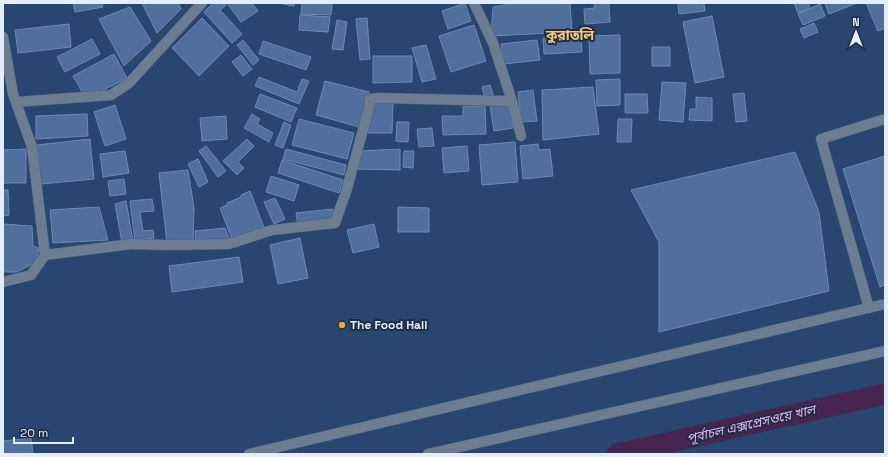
<svg xmlns="http://www.w3.org/2000/svg" width="888" height="457" viewBox="0 0 888 457" font-family="'Space Grotesk','Noto Sans Bengali',sans-serif">
<rect width="100%" height="100%" fill="#294671"/>
<g fill="none" stroke-linecap="round" stroke-linejoin="round">
<path stroke="#462551" stroke-width="21" d="M617,454L885,394"/>
</g>
<path fill="#506f9d" stroke="#698ab9" d="M73,3H102L103,7L75,12Z
M142,3H178L181,9L157,33Z
M213,3H225L226,5L220,10L242,34L232,43L204,12Z
M227,3H252L258,11L241,22Z
M278,3H295L294,6Z
M302,3H332L331,15L301,14Z
M465,3L471,21L448,29L442,11Z
M516,3H570L572,32L491,36L493,7Z
M594,3H609L610,22L585,24L584,9L595,8Z
M678,3H704L705,11L679,14Z
M794,3H808L810,8L798,13Z
M825,3H857L829,14Z
M866,3H885V28L878,31Z
M820,4L825,16L803,25L798,14Z
M130,7L151,41L124,66L99,19Z
M300,15L330,17L328,32L299,30Z
M712,16L724,77L695,83L683,22Z
M202,18L229,46L199,76L172,48Z
M367,18L370,59L360,60L356,19Z
M337,20L347,22L343,50L332,49Z
M814,23L818,32L804,38L800,29Z
M69,24L71,47L18,53L15,30Z
M474,25L486,61L451,72L439,36Z
M581,35L582,52L544,54L543,38Z
M620,35V73L590,74L589,36Z
M92,39L100,54L65,72L57,57Z
M243,40L259,60L253,65L237,45Z
M537,40L540,60L504,64L501,44Z
M263,41L311,57L306,70L259,54Z
M426,45L436,79L422,82L412,48Z
M652,47H670V66H652Z
M114,54L127,78L86,99L73,76Z
M241,55L252,69L243,76L232,62Z
M373,56H412V82L373,83Z
M259,77L297,92L302,79L309,81L299,104L255,86Z
M620,79V105L597,106L596,80Z
M325,81L369,92L359,127L316,115Z
M662,82L686,83L683,122L659,120Z
M490,85L494,97L485,99L482,87Z
M593,87L599,134L543,140L542,90Z
M533,90L537,121L521,122L518,92Z
M744,93L747,121L736,122L733,94Z
M260,94L297,108L291,122L255,107Z
M625,94H647L648,113H625Z
M696,97L712,98V121L689,120L690,109H696Z
M373,102H393L392,133H364Z
M509,103L513,128L494,131L490,106Z
M115,105L126,139L105,146L94,112Z
M463,106H485L486,134L443,135L442,116H463Z
M87,114L88,136L36,139V116Z
M252,114L260,119L257,124L273,133L269,142L244,128Z
M226,116L227,139L202,141L200,118Z
M299,119L354,133L347,159L292,145Z
M618,119H632L631,142H617Z
M284,122L291,125L283,148L275,145Z
M397,122H409L408,142L396,141Z
M432,128L434,146L419,147L417,129Z
M90,139L94,179L41,184L37,145Z
M247,139L254,146L238,162L244,168L237,175L223,161Z
M515,142L518,182L482,185L479,145Z
M538,144L539,150L550,149L553,176L523,179L520,146Z
M206,146L226,171L218,177L199,151Z
M467,146L469,171L444,173L442,148Z
M26,149V183H3V150Z
M286,149L346,165L344,175L283,159Z
M400,149V170L356,169L359,151Z
M125,151L129,173L103,177L100,154Z
M404,151H414L413,168L403,167Z
M795,152L819,212L829,291L659,332V242L631,190Z
M885,156V285L880,287L843,169Z
M198,159L208,182L199,187L188,164Z
M282,160L343,180L339,193L278,173Z
M188,170L194,208L193,242L167,244L159,173Z
M271,176L299,185L294,201L266,192Z
M124,179L126,194L110,196L108,181Z
M3,190H8L9,215L3,216Z
M250,191L265,230L233,242L220,208L227,205V203L241,197V195Z
M275,198L285,219L274,224L264,202Z
M152,199L154,211L140,212L143,231L153,230L154,238L135,241L130,201Z
M126,201L133,241L122,243L115,204Z
M99,207L108,240L53,243L50,210Z
M398,207L429,208V232H398Z
M333,209L334,222L298,226L296,213Z
M3,224L32,226L33,246L39,248L36,262L17,272H3Z
M374,224L379,247L353,253L347,230Z
M225,228L232,245L196,247L195,231Z
M300,238L308,278L278,284L270,245Z
M239,257L243,282L172,292L169,266Z
M31,438L33,454H3V441Z"/>
<g fill="none" stroke-linecap="round" stroke-linejoin="round">
<g stroke="#476187" stroke-width="11">
<path id="minor" d="M474,3L493,43L512,101L521,136
M3,37L13,94L32,147L45,255
M16,102L111,95L129,83L202,3
M3,282L31,275L45,255L132,244L165,245L229,244L272,230L335,223L346,192L369,108L370,99L378,98L512,101
M869,308L821,139L885,119
M249,454L885,304
M428,454L885,351"/>
</g>
<use href="#minor" stroke="#6e7c92" stroke-width="10"/>
</g>
<circle fill="#eaaa38" stroke="#1f2d40" stroke-width="1.5" cx="342" cy="325" r="4"/>
<g text-anchor="middle" dominant-baseline="central" stroke-width="4" stroke-linejoin="round" paint-order="stroke">
<g font-size="12" font-weight="bold" fill="#e3edfd" stroke="#1f2d40" text-anchor="start">
<text x="350" y="325">The Food Hall</text>
</g>
<g font-size="13" font-style="italic" fill="#e9b2fa" stroke="#1f2d40">
<text transform="translate(751 424) rotate(-13)">পূর্বাচল এক্সপ্রেসওয়ে খাল</text>
</g>
<g font-size="14" font-weight="bold" fill="#f5c883" stroke="#1f2d40">
<text x="570" y="35">কুরাতলি</text>
</g>
</g>
<rect width="888" height="457" fill="none" stroke="#e3edfd" stroke-width="8"/>
<g transform="translate(856 32)" stroke="#1f2d40" stroke-width="3" paint-order="stroke">
<path d="M0-3L7 15L0 10L-7 15Z" fill="#e3edfd"/>
<text y="-6" font-size="11" font-weight="bold" text-anchor="middle" fill="#e3edfd">N</text>
</g>
<path d="M14 437v6h59v-6" fill="none" stroke="#e3edfd" stroke-width="2"/>
<text x="20" y="437" font-size="12" fill="#e3edfd" stroke="#1f2d40" stroke-width="3" paint-order="stroke">20 m</text>
</svg>
